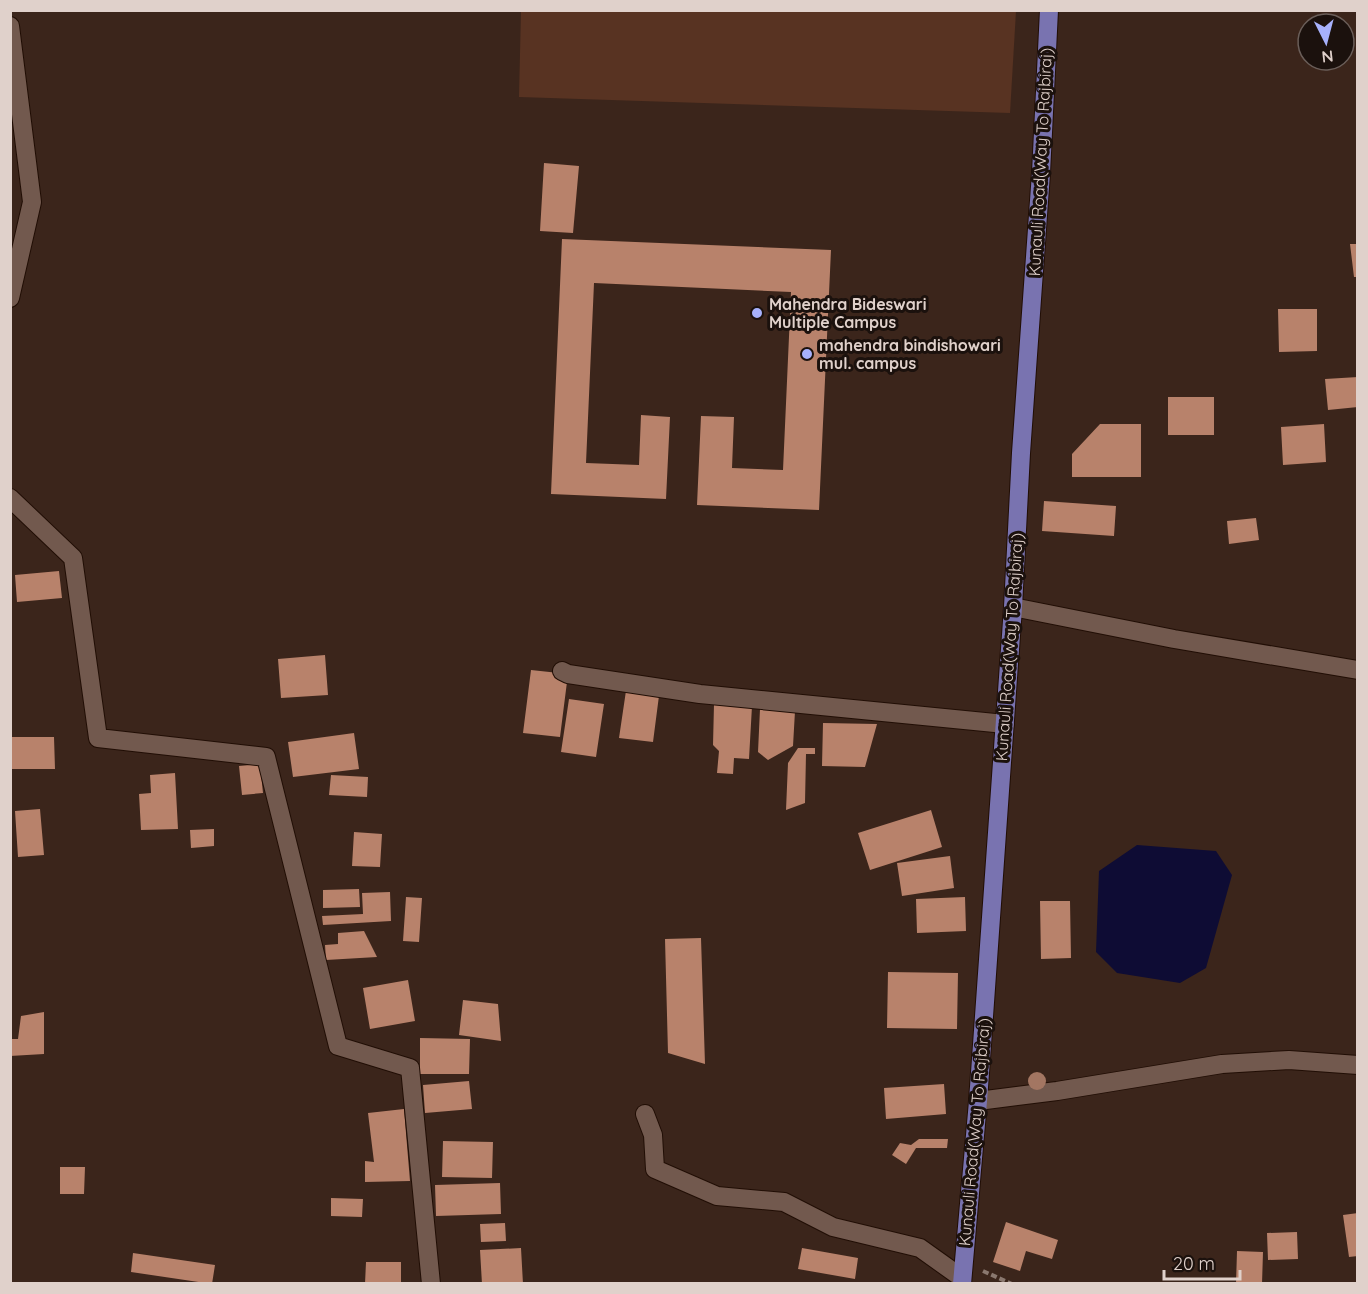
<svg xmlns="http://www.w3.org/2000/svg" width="1368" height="1294" viewBox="0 0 1368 1294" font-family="Quicksand,sans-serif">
<rect width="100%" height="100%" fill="#3b251b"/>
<path fill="#583322" d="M521,11H1016L1010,113L519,97Z"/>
<path fill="#0e0c34" d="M1137,845L1216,851L1232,875L1206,968L1180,983L1117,973L1096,952L1099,871Z"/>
<path fill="#b8826b" d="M544,163L579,166L573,233L540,231Z
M562,239L831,250L819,510L697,505L701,416L734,417L732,468L783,470L791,292L594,283L586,463L639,465L641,415L670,417L666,499L551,494Z
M1350,244H1358V277H1354Z
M1278,309H1317V351L1279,352Z
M1358,377V407L1328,410L1325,379Z
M1168,397H1214V435H1168Z
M1100,424H1141V477H1072V454Z
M1324,424L1326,462L1283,465L1281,427Z
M1044,501L1116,506L1114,536L1042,531Z
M1256,518L1259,540L1229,544L1227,521Z
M59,571L62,598L17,602L15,575Z
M325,655L328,695L281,698L278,659Z
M531,670L568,674L560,737L523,733Z
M627,684L660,688L653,742L619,738Z
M569,699L604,704L596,757L561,752Z
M714,704L752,706L749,759L734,758L733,774L717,773L719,751L713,745Z
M760,709L795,711L793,746L768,760L758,752Z
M823,723L877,724L865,767L822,766Z
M354,733L359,769L293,777L288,742Z
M10,737H54L55,769H10Z
M798,748H815V754H806L805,803L786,810L788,763Z
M260,764L263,793L242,795L239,766Z
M175,773L178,829L141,830L139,794L151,793L150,775Z
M331,775L368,777L367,797L329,795Z
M40,809L44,855L18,857L15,811Z
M931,810L942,847L870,870L858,833Z
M214,829V846L191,848L190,830Z
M354,832L382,834L380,867L352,866Z
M950,856L954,888L902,896L897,863Z
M359,889L360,907L323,908V890Z
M390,892L391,921L323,925L322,916L363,914L362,893Z
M406,897L422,898L419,942L403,941Z
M965,897L966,931L917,933L916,899Z
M1040,901H1070L1071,958L1041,959Z
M364,931L377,957L326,960L325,945L338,944V933Z
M701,938L705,1064L668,1053L665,939Z
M888,972L958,973L957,1029L887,1028Z
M408,980L415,1021L370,1029L363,988Z
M463,1000L498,1004L501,1041L459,1035Z
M44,1012V1054L10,1056V1039H18L21,1016Z
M420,1038L470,1039L469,1074H420Z
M469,1081L472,1109L425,1113L423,1085Z
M944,1084L946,1114L886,1119L884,1088Z
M404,1109L410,1181L365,1182V1161L374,1162L368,1113Z
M919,1139H948L947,1148H916L906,1164L892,1155L900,1143L911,1145Z
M443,1141L493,1142L492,1178L442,1177Z
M60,1167H85L84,1194H60Z
M500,1183L501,1214L436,1216L435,1185Z
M331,1198L363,1199L362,1217L331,1216Z
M1358,1213V1256L1349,1257L1343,1215Z
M1006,1222L1058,1240L1052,1259L1026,1251L1020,1271L993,1262Z
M505,1223L506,1241L481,1242L480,1224Z
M1297,1232L1298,1259L1268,1260L1267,1233Z
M521,1248L523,1284H482L480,1250Z
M802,1248L858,1258L855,1279L798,1269Z
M1237,1251L1263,1252L1262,1284H1236Z
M133,1253L215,1265L212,1284L131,1272Z
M366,1262H401V1284H365Z"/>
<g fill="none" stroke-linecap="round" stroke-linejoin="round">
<g stroke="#210e05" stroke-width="20">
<path id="minor" d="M10,26L32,202L10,298
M10,498L73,558L98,738L266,757L338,1046L410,1068L431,1284
M1013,607L1174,639L1358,670
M562,671L568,674L700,694L1005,724
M978,1101L1057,1091L1222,1064L1289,1060L1358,1065
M645,1114L653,1135L655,1169L717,1196L784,1202L833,1227L920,1248L962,1278"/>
</g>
<g stroke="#210e05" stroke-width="20">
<path id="major" d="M962,1284L978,1101L1013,607L1021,453L1041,173L1049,10"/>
</g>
<path stroke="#8a786f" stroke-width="4" stroke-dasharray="6 3" stroke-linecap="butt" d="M983,1271L1012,1284"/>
<use href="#minor" stroke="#72594e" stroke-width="18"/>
<use href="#major" stroke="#7973b0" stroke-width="18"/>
</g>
<circle fill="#a37662" cx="1037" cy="1081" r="9"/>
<g fill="#a7b1fc" stroke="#1b110d" stroke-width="2">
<circle cx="757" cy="313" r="6"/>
<circle cx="807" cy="354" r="6"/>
</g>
<g text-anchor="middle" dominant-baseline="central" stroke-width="6" stroke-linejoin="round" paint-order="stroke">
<g font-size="16" fill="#e0d1cb" stroke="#1b110d">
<text transform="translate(1040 162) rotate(-87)">Kunauli Road(Way To Rajbiraj)</text>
<text transform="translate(1009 647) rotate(-86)">Kunauli Road(Way To Rajbiraj)</text>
<text transform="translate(974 1132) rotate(-85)">Kunauli Road(Way To Rajbiraj)</text>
</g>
<g font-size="16" font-weight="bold" fill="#e0d1cb" stroke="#1b110d" text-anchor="start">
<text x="769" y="304">Mahendra Bideswari<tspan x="769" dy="18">Multiple Campus</tspan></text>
<text x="819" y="345">mahendra bindishowari<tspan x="819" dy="18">mul. campus</tspan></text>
</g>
</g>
<rect width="1368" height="1294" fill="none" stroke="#e0d1cb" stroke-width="24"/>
<g transform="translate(1326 42) rotate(174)"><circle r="28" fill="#1b110d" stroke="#6a5e59" stroke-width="1.5"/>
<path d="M0-4.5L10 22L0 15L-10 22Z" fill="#a7b1fc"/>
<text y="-9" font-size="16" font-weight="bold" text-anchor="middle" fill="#e0d1cb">N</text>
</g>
<path d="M1164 1270v9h76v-9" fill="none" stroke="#e0d1cb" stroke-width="3"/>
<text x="1173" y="1270" font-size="18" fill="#e0d1cb" stroke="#1b110d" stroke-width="4.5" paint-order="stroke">20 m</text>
</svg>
